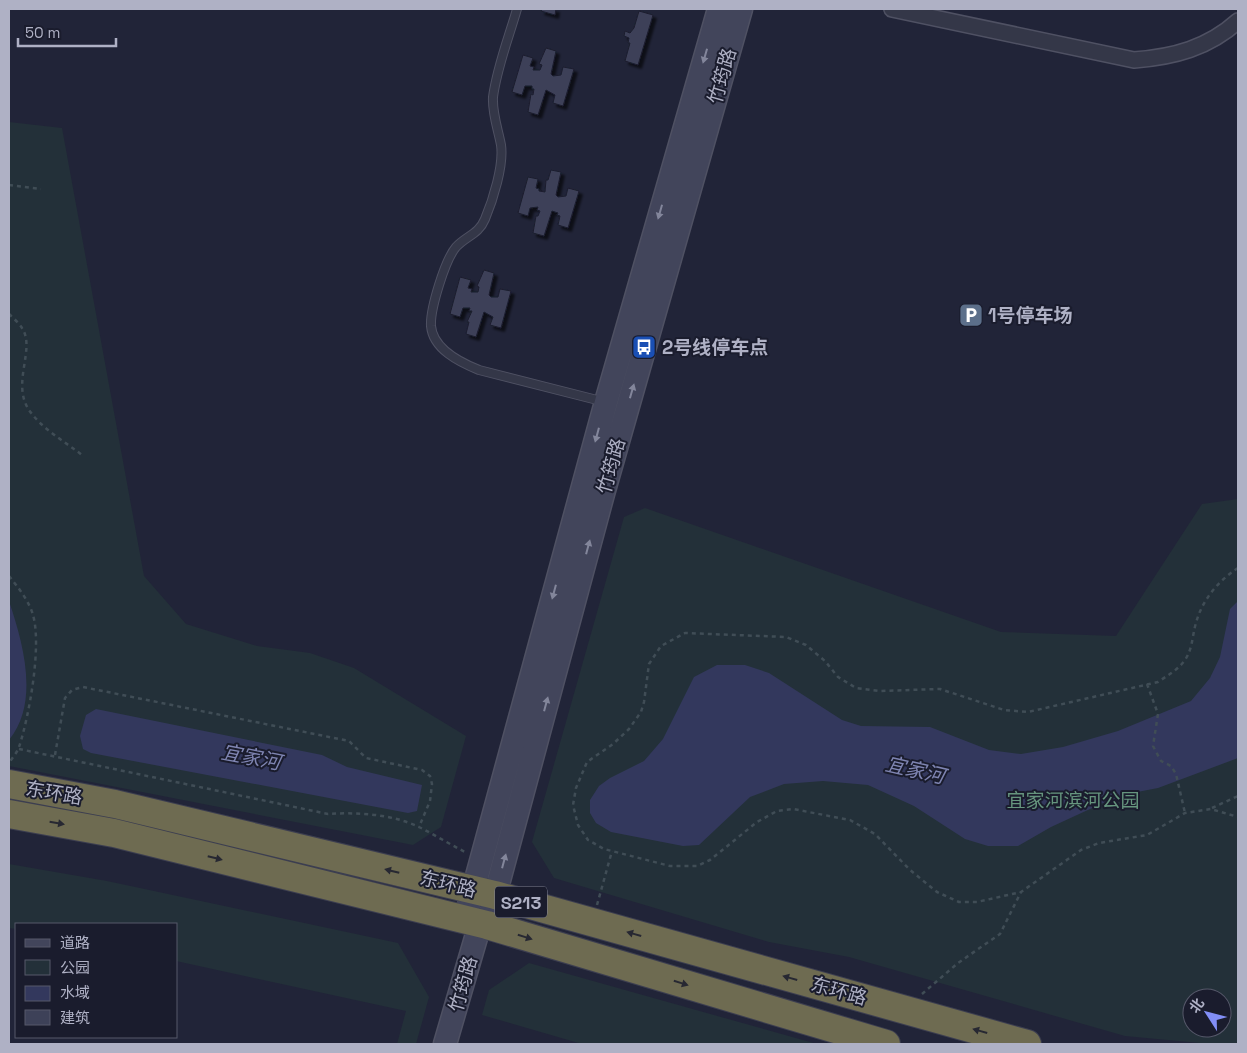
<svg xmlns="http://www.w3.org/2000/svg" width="1247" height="1053" viewBox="0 0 1247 1053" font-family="'Space Grotesk','Noto Sans SC',sans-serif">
<defs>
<filter id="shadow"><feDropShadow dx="3.5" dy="3.5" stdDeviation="1" flood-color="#0009"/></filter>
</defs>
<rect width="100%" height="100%" fill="#212438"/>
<path fill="#233039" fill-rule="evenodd" d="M9,122L62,128L144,576L186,624L257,646L310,653L354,668L466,736L441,827L413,845L9,766Z
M1238,499V1043H1200L1125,1036L849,957L769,942L554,878L532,842L624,517L645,508L1001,632L1116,636L1202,504ZM1192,998H1222V1028H1192Z
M9,864L107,881L398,943L429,997L416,1044H397L406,1011L176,961V924H16V929L9,928Z
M529,963L817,1044H582L482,1015L489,990Z"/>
<path fill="#33385d" d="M9,601C23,643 40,702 9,740Z
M1238,601V758L1158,788L1132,793L1103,803L1051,827L1018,846H988L965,839L914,806L868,785L823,781L784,784L750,797L699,845L683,846L611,832L596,823L590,813V800L599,786L610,778L644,761L663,739L694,677L717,665H745L769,673L842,720L861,726L930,727L989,750L1021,754L1063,747L1118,731L1191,701L1210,678L1220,657L1230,609Z
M96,709L322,755L347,767L422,785L417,811L408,813L91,753L83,749L80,736L86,715Z"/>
<path fill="#3d4158" stroke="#1c1e2f" filter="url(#shadow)" d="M542,9H556L555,15L541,11Z
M639,11L653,15L638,65L625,61L630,43H628L629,38L624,36L625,31L630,33L634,28Z
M546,48L556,51L551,74L553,76L561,75L563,67L574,69L563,106L553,103L555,95L546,90L538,115L528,112L531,94L533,95L534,89H532V86H525L522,95L512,92L523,55L533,58L530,66L534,67L533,70H540L542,65L539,64Z
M551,170L561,172L556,195L558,197L566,196L568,188L579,191L568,228L558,225L560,216L557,215L558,213L552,211L544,236L533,233L536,216H538L540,211L537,210L538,207L530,208L528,216L518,213L528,177L538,179L536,188L539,189V191L545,192L546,180H548Z
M484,270L494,273L489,295L491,297H498L500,289L511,291L501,328L490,325L493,317L484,312L476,337L466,334L469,322H467L472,311H469L470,308H463L460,317L450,314L460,277L471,280L468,288L472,289L471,292H478L479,287L477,286Z"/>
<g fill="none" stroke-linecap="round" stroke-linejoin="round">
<g stroke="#4f5163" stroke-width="10">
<path id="lane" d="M517,9C509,37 497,67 493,97C492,113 498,129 501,145C504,165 493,200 485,219C479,234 466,236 456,247C445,260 430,309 431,326C433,349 459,362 479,370L605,402"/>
</g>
<g stroke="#4f5163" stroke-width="18">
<path id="street" d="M892,9L1134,60C1174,57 1208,48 1238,21"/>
</g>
<g stroke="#4f5163" stroke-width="25">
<path id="secondary" d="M465,920L606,402L719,9
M487,925L603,494L741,9
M445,1044L480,924"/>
</g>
<g stroke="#3c3e50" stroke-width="30">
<path id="highway" d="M9,784L115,804L495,895L1027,1044
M9,814L114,833L487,925L886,1044"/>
</g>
<path stroke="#404d56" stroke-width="2.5" stroke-dasharray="4 4" stroke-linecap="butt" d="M9,185L41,189
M9,314C13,318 19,323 22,328C36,349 11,383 29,410C42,429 64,441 82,455
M1238,568C1219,580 1202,600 1196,623C1192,636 1193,648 1185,660C1178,670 1168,675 1158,682L1028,712L1004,710L940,689L879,691L856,688L838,677L825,661L806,645L786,637L685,633L661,646L649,664L644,702L641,712L629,729L613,744L587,762L576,788L573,805L578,825L588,840L604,849L670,866H697L710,860L757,822L777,811L793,809L850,820L875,834L910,870L937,892L959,902H977L1021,892L1081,850L1099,843L1147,835L1185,813L1211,809L1238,817
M9,576C18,587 29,601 33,615C42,646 29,717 19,747C17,753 12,758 9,763
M1147,684L1158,714L1153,746L1161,761L1171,766L1176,774L1185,813
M19,749L328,814C357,812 392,814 419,827C435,835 451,845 467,853
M55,755L65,698L72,690L83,687L349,741L366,758L422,770L430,776L432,784L430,801L419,827
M1212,808L1238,796
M597,905L612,851
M922,994L958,963L1000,934L1021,892"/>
<use href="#lane" stroke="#343748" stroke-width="8"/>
<use href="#street" stroke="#343748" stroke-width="15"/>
<use href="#secondary" stroke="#42455b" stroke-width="22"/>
<use href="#highway" stroke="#6e6b51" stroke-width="28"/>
</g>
<defs><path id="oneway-solid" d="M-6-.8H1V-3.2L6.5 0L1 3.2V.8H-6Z" transform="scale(1.25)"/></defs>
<g fill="#83869b">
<use href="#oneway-solid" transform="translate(705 56) rotate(106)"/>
<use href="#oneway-solid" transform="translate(660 212) rotate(106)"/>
<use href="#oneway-solid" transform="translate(632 391) rotate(-74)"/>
<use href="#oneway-solid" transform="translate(597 435) rotate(105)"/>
<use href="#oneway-solid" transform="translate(588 547) rotate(-75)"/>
<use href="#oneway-solid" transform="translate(554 592) rotate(105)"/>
<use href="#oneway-solid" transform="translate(546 704) rotate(-75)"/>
<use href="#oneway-solid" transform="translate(504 861) rotate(-75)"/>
</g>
<g fill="#272832">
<use href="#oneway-solid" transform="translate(57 823) rotate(10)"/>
<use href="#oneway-solid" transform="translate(215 858) rotate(14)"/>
<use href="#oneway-solid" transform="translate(392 871) rotate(-166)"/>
<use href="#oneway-solid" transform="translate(634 934) rotate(-164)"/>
<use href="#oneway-solid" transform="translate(525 937) rotate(17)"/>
<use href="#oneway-solid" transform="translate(790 978) rotate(-164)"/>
<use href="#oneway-solid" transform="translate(681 983) rotate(17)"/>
<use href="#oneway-solid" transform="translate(980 1031) rotate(-164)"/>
</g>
<defs>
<g id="parking-square" transform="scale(1.25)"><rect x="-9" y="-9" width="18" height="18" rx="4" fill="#5c6f8a" stroke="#1a1c2d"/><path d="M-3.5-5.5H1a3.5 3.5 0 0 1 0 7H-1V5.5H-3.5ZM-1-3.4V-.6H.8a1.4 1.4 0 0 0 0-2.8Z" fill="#fff"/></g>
<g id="bus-square" transform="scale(1.25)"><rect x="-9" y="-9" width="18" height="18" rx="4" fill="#1a4fb4" stroke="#1a1c2d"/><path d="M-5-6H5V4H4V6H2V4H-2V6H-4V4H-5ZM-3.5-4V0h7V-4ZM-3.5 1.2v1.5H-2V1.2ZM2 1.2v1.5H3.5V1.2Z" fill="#fff"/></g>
</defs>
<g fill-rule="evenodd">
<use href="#parking-square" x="971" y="315"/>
<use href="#bus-square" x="644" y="347"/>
</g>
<g text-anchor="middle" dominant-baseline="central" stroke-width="4" stroke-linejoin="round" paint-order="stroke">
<rect fill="#1a1c2d" stroke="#828497" stroke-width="1" x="495" y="886.5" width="52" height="31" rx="4"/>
<g font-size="18" font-weight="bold" fill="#afb1c5">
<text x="521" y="902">S213</text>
</g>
<g font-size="19" fill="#afb1c5" stroke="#1a1c2d">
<text transform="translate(722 76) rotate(-74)">竹筠路</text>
<text transform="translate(611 466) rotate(-74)">竹筠路</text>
<text transform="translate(54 793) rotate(10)">东环路</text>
<text transform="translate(448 884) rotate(14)">东环路</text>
<text transform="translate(463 984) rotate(-74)">竹筠路</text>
<text transform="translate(839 991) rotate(16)">东环路</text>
</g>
<g font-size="19" font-weight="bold" fill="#afb1c5" stroke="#1a1c2d" text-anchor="start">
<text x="988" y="315">1号停车场</text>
<text x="662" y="347">2号线停车点</text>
</g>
<g font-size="19" fill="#66957e" stroke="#1a1c2d">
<text x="1073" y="800">宜家河滨河公园</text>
</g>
<g font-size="20" font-style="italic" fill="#7f85b2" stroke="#1a1c2d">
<text transform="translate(251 757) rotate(11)">宜家河</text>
<text transform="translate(915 770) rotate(13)">宜家河</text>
</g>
</g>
<rect width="1247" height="1053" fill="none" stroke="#afb1c5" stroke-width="20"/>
<rect x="15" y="923" width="162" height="115" fill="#1a1c2d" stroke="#56586a"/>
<rect x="25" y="939" width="25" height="8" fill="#42455b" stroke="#56586a"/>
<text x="60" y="948" font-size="15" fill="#afb1c5">道路</text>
<rect x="25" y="960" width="25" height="15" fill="#233039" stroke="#56586a"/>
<text x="60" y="973" font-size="15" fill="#afb1c5">公园</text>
<rect x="25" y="986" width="25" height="15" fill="#33385d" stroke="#56586a"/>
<text x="60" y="998" font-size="15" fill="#afb1c5">水域</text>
<rect x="25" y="1010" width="25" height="15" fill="#3d4158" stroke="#56586a"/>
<text x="60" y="1023" font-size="15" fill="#afb1c5">建筑</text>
<g transform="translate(1207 1013) rotate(306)"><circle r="24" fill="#1a1c2d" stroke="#56586a"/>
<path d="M0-4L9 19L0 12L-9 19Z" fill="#828ef6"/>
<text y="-8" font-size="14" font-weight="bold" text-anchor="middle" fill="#afb1c5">北</text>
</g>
<path d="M18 38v8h98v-8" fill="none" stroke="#afb1c5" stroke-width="2.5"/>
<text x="25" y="38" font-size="15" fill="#afb1c5" stroke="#1a1c2d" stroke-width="4" paint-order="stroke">50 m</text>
</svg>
